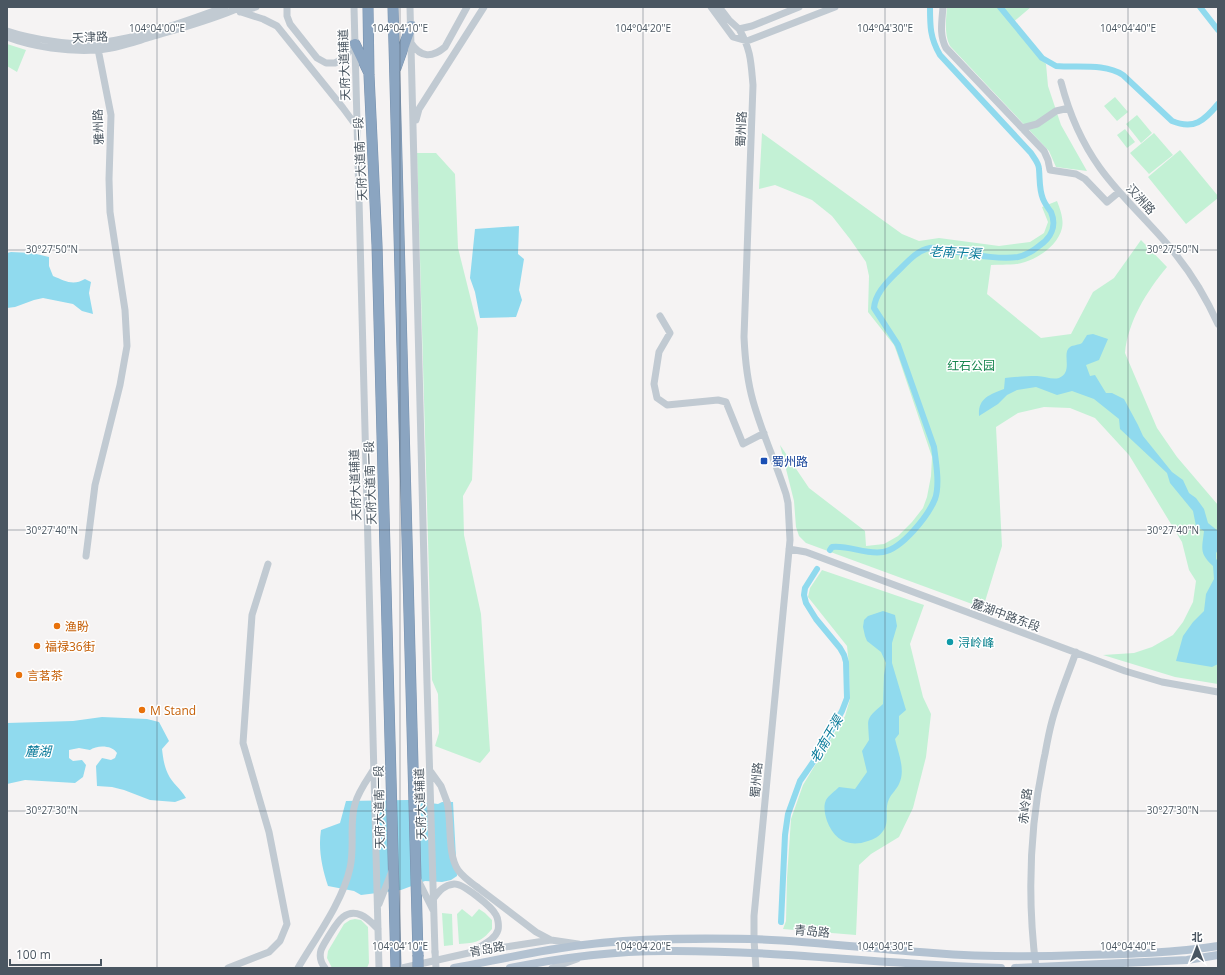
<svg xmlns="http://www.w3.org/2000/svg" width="1225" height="975" viewBox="0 0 1225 975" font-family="'Open Sans','Noto Sans SC',sans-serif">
<rect width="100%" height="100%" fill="#f5f3f3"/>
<path fill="#c3f1d5" d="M947,7H1031L1011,24L1046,64L1048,86L1061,125L1087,171L1056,167L1049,151L950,46C944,34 946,20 947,7Z
M7,44L26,50L17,72L7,66Z
M1115,97L1128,112L1117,121L1104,106Z
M1137,115L1152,133L1141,143L1126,124Z
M1125,129L1135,142L1127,148L1117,135Z
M762,133L902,234L919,241L939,238L999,246L1030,242L1044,233L1048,222L1042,207L1057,201C1060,209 1064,219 1062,228C1058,245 1040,257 1025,262C1015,266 1002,264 991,265L987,294L1041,338L1071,334L1093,292L1114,278L1141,240L1167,267C1147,291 1128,321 1125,353L1157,428L1177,457L1218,505V684L1175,677L1103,655L1134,653L1152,647L1173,635L1183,622L1193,602L1196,581L1189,570L1182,542L1129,455L1095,418L1070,408L1044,407L1018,413L996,427L1002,546L983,608L806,543L799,536L796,527L794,501L780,445L809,488L865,531L866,546L884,544L898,536L912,522L923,508L927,497L931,476L932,457L897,353L894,345L868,312L869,276L866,262L850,239L832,216L812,200L775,185L759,189Z
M1154,133L1173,155L1149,174L1130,153Z
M1180,150L1218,196V198L1186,224L1148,177Z
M417,153H436L455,174L458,248L478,328L472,480L463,496L464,535L481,614L490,751L480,763L435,746L439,733L438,694L432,680Z
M822,570L924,605L910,644L923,697L931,714L926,757L913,808L899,837L871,854L859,865L856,935L783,929L786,921L787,878L791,819L803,785L845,716L850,699L849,666L847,646L808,597L810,588Z
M462,909L472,917L479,909L485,913L492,920V929C481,942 476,943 459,944L457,914Z
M442,913L452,914L453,945L444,946Z
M355,919L361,920L368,927L369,963L367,968H332L327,958L328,951L344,924L350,920Z"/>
<path fill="#90daee" d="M519,226L518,254L524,259L519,290L522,300L516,317L480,318L475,292L470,278L475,229Z
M11,252L32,253L49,257V266L53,276C65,281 73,286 85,279L91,282L89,293L93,314L82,311L73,304L43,298L34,300L15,307L7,308V253Z
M1093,334L1108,339L1099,360L1086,365L1090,376L1095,375L1106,393H1112L1124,399L1138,425L1143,436L1172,472L1183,480L1189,493L1196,498L1204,509L1208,523L1218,531V550L1216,553V559L1218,561V664L1212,667L1176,661L1183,636L1193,622L1204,611L1206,594L1214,579L1213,566C1199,553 1202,549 1204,531L1196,526L1193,511L1170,483L1167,473L1120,429L1119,419L1094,399L1072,391L1057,395L1036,387L1017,390L1007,395L998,404L979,416C978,398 989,395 1004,389L1005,378C1016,377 1026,376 1037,376C1044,376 1052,380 1059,378C1074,372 1061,353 1070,347C1073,345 1079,345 1082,343L1087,335Z
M883,611L895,615L897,626L892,643V663L906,710L899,716V734L895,739C898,752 906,770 899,784C897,789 892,793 889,799C884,809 890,822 883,831C879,837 874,839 868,841C849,848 834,840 827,821C825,814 823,807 826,800C828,796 835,791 839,787L855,789L867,772L862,751L869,740C868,717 865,720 883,704L884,675L886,663L881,652L867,641L865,636L863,627L864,620L868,616Z
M102,717L147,719L159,722L169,741L162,749C163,757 164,766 168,774C172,783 181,789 186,798L175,802L150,800L124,790L112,787L97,786L96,766L102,758L111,760L115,758L117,753C112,745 97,745 90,750L79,748L69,750V758L73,761L82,760L86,765L83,777L75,783L25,780L7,784V723L73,721Z
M408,800L438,804L442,802H453L457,876L451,880L442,882L425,881L401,890L361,895L354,891L328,886C322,868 318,849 321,830L340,823L346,801Z"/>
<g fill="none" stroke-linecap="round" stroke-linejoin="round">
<path stroke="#90daee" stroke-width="6" d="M1000,7L1042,58L1056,66C1078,68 1104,63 1123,75L1172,121C1194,130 1204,121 1218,104
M1200,7L1218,30
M830,550L832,547C849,545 866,555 883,552C902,549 928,516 935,499C940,485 936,462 934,447L898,345L874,308C875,295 885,284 894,275C904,266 916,250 930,248C937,247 944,250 951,251C970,254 999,260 1018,257C1026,255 1033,251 1039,246C1051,238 1057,226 1051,212C1048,208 1045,204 1043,199C1039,189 1040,180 1039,169C1039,163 1034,158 1031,153L940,55C930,38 930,26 930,7
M781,922L785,835L788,814L800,781L818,755L842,711L847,698L846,662L844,655L840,648L816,619L806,603L804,595L805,588L817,569"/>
<g stroke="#7690ad" stroke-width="11">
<path id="highway" d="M368,7L369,75L377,245L396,968
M393,7L418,955
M355,44L368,71
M396,68L411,26"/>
</g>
<path stroke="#c1cad2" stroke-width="7" d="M287,7V16L290,24L317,58L326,63H335L343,59L355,44
M354,7L379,968
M410,7L427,683L435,952
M711,7L733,37L747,41L835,7
M719,7L729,20L739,29L752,26L799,7
M943,7C942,21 939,35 946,48L1044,151L1048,160L1050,170L1076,174L1085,179L1107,202L1119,192
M240,12L256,7
M241,12L263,19L277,26L343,108L357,127
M739,29C751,49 751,63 753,85L744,337C745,359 747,380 753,401C762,433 776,463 786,494L788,503L790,540L754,916V940L756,968
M7,31C31,39 73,46 98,43C141,38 184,22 225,7
M7,37C33,47 69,52 97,50C115,49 134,42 151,37C181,28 212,20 241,7
M411,43C421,58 432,58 445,47L467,7
M1061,82C1069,113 1082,143 1100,168C1123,200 1153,225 1177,256C1193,276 1207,300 1218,324
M416,120L419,109L484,7
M1022,128L1037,124L1056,111L1069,108
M660,316L670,333L659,352L654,384L657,398L667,405L718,400L726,402L743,444L764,433
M789,549L806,552L1125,671L1162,682L1218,692
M86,556L95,485L120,385L127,346L125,310L110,212L109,179L111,115L97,44
M431,772L441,786L447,802
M417,878L433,910
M477,887L536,932L551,940
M434,898C439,891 444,885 454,884C463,883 492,907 496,915C498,918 499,926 498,930C495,940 482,945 475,950
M379,904L392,871
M228,968L269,952L280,941L287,924L269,832L243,743L252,615L268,564
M298,968C315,939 343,901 350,868C355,847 349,823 355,804C358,792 367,780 374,769
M325,968C321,963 319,957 321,950C323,945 327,939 330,934C337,923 345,908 361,915C368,918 373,924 378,929
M402,968L473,952L551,940L578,944
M552,968L577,959
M1036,968C1027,897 1030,823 1045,754C1047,743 1049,732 1052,721C1058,698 1068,675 1076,652"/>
<path stroke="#b3c2d1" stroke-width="8" d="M454,968C497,960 540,950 583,945C639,938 696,938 752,939C813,941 873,949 933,953C983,957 1033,957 1083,955C1128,954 1174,953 1218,946
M510,968C564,957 620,950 675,951C784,951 892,965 1001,968
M1015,968L1187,960L1218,955"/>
<use href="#highway" stroke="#8ba5c1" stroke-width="10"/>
<g stroke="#7690ad" stroke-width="11" stroke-linecap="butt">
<path id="highway-bridge" d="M418,955V968"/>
</g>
<path stroke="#c1cad2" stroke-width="7" d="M447,802C452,822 447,854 458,870C463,877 470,882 477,887
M435,952L436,968"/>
<use href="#highway-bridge" stroke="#8ba5c1" stroke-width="10"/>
</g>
<path fill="none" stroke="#4a5661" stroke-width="1" stroke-opacity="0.45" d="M157,7V968M400,7V968M643,7V968M885,7V968M1128,7V968M7,250H1218M7,530H1218M7,811H1218"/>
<rect fill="#1a4fb4" stroke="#fff" stroke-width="1.5" x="760" y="457" width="8" height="8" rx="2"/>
<g fill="#e8710a" stroke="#fff" stroke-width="1.5">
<circle cx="57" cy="626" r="4"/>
<circle cx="37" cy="646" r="4"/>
<circle cx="19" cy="675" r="4"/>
<circle cx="142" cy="710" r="4"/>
</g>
<circle fill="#0f9aa8" stroke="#fff" stroke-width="1.5" cx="950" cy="642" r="4"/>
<g text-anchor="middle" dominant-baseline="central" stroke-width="3" stroke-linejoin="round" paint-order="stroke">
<g font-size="12" fill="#4a5661" stroke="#fff">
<text transform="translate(90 37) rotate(-3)">天津路</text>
<text transform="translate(344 65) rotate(-92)">天府大道辅道</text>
<text transform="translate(98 127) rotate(-92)">雅州路</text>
<text transform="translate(741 129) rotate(-88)">蜀州路</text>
<text transform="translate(360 159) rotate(-93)">天府大道南一段</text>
<text transform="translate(1141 199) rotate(48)">汉洲路</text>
<text transform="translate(370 483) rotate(-92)">天府大道南一段</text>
<text transform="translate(355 485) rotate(-92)">天府大道辅道</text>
<text transform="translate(1006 615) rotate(20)">麓湖中路东段</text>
<text transform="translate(756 780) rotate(-85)">蜀州路</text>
<text transform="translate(420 804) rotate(-92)">天府大道辅道</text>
<text transform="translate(1025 806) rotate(-83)">赤岭路</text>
<text transform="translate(379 807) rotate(-91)">天府大道南一段</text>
<text transform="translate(812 931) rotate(5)">青岛路</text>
<text transform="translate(487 949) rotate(-11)">青岛路</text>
</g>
<g font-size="12" fill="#17864f" stroke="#fff">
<text x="971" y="365">红石公园</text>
</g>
<g font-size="12" fill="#164399" stroke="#fff" text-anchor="start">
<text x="772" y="461">蜀州路</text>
</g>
<g font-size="12" fill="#c56008" stroke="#fff" text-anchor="start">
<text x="65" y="626">渔盼</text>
<text x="45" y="646">福禄36街</text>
<text x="27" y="675">言茗茶</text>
<text x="150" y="710">M Stand</text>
</g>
<g font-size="12" fill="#0d838f" stroke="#fff" text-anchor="start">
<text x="958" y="642">浔岭峰</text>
</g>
<g font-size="13" font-style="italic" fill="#0c7c9b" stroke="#fff">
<text transform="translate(955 252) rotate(3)">老南干渠</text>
<text transform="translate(826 739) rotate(-60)">老南干渠</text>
<text x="38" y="751">麓湖</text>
</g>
</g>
<g font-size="10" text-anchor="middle" fill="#4a5661" stroke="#fff" stroke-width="3" stroke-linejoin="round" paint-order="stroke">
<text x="157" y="32">104°04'00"E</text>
<text x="400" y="32">104°04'10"E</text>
<text x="643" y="32">104°04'20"E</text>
<text x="885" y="32">104°04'30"E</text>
<text x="1128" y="32">104°04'40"E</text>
<text x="52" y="253">30°27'50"N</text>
<text x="1173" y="253">30°27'50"N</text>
<text x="52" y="534">30°27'40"N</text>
<text x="1173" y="534">30°27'40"N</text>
<text x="52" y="814">30°27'30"N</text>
<text x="1173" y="814">30°27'30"N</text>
<text x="400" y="950">104°04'10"E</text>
<text x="643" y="950">104°04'20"E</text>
<text x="885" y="950">104°04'30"E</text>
<text x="1128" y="950">104°04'40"E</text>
</g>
<rect width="1225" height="975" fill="none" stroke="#4a5661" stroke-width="16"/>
<g transform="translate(1197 947)" stroke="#ffffff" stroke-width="3" paint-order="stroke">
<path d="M0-3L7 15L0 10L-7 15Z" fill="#4a5661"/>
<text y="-6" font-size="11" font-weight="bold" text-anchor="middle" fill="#4a5661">北</text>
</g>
<path d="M10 959v6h91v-6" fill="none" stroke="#4a5661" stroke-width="2"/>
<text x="16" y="959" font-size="12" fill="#4a5661" stroke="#ffffff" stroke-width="3" paint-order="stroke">100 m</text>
</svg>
